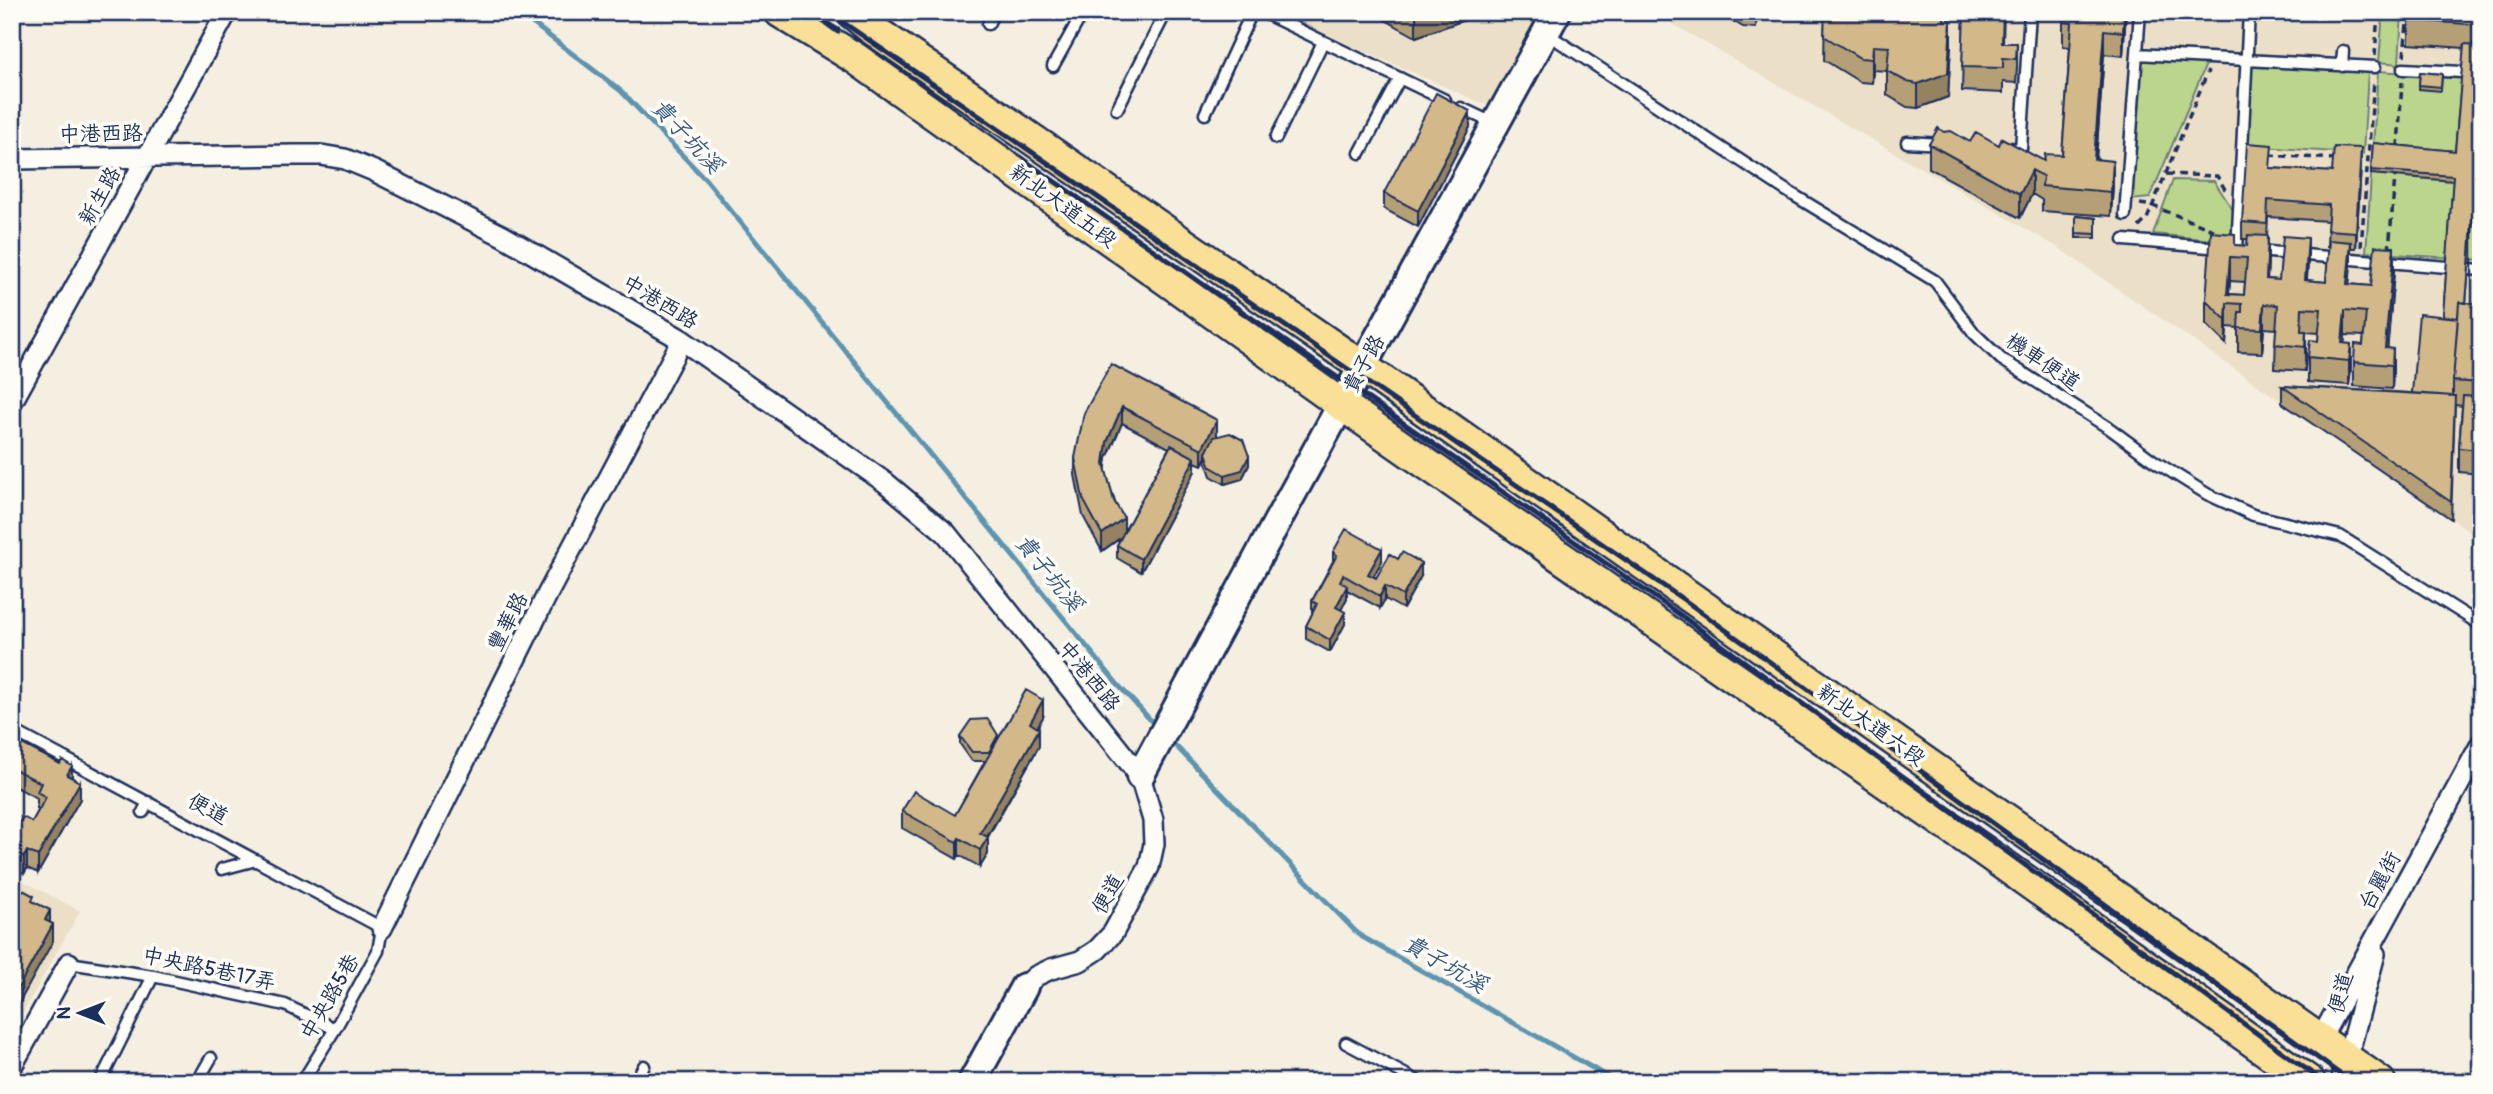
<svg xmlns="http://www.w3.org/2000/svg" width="2493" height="1094" viewBox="0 0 2493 1094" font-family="Pangolin,'LXGW WenKai TC',sans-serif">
<rect width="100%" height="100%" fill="#f5efe1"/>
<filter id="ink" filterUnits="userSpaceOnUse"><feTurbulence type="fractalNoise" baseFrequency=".0143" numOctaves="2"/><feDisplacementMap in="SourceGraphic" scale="14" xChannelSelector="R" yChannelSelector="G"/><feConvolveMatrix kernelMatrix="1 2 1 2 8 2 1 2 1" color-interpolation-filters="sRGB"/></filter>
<g filter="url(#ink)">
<path fill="#ebdfc7" d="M1275,12H1545L1491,107Z
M1652,12H2481V539L2057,247Z
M12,875L80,911L12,1032Z"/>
<path fill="#bcd58c" stroke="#6c8275" stroke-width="2" d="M2383,12H2402L2399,64L2379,62Z
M2142,59L2207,62L2150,198L2130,200Z
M2252,65L2368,72L2363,154L2248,146Z
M2378,71L2481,78V260L2366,252Z
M2173,180L2214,181L2235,213L2234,242L2153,234Z"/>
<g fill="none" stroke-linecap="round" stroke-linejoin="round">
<path stroke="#5d94b0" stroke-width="5" d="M518,12L621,91L706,180L1119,686L1156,726
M1168,738L1359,935L1617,1082"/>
<g stroke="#1b2f5e" stroke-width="15">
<path id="lane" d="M1262,12L1445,100
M988,24L994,12
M1546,33L1787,191L1935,281L1974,333L2001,359L2109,428L2154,461L2207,494L2253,515L2340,536L2481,625
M2137,54L2375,67
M1053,66L1083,12
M2342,66L2343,51
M2403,69L2462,72
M1461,108L1495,124
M1117,109L1166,12
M1205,114L1252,12
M1276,138L1323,42
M1907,142L1941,144
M2008,148L2021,149L2030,12
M1360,153L1400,78
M2125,215L2140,12
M2124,240L2221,248
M2237,250L2249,12
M2257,251L2447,267
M2469,269L2481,270
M12,730L382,928L378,951L335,1029L302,1082
M143,812L148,802
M222,869L256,860
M69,963L153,976L285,1005L335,1029
M1346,1043L1419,1082
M12,1073L28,1082
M100,1082L153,976
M197,1082L211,1058
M635,1082L644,1066"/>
</g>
<g stroke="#1b2f5e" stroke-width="24">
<path id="street" d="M12,159L294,155H321L345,159L374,171L503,236L682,340L886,483L946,533L1140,776L1153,820L1154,844L1149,867L1113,933L1097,950L1080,961L1051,969L1036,976L1024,987
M12,402L227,12
M382,928L547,595L682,340
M2320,1040L2481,744
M12,1066L69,963
M2341,1082L2375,954"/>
</g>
<g stroke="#1b2f5e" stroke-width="32">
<path id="secondary" d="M1140,776L1278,520L1557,12
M972,1082L1024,987"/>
</g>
<g stroke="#1b2f5e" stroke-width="35">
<path id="primary" d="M780,12L855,58L1342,405L1987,853L2310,1082
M851,12L872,29L1363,367L2380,1082"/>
</g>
<path stroke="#1b2f5e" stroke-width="3.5" stroke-dasharray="7 5" stroke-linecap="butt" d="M2375,56L2378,12
M2404,56L2408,12
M2398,147L2402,82
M2269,155L2335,159
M2166,174L2217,176L2226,191
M2140,204L2153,206L2218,232
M2139,227L2147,219L2208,71
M2361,247L2374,81
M2389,250L2395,176"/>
<use href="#lane" stroke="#fdfcf7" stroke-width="10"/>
<use href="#street" stroke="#fdfcf7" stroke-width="19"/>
<use href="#secondary" stroke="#fdfcf7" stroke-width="26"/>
<use href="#primary" stroke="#fadf96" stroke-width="30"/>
<path stroke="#1b2f5e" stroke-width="5" d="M810,12L838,32
M828,12L1687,602L2351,1082
M1028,163L1679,614L2324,1082"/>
</g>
<path fill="#b59f76" stroke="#1b2f5e" stroke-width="2" fill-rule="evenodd" d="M1380,12H1487L1416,37L1382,18Z
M1718,12H1757L1756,28L1743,27Z
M1825,12H1876V17L1944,20L1951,44L1948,97L1918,108L1907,107L1887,95V71L1873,70L1872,83L1860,82L1824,60Z
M1964,12H2004L2003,43H2017V67L2016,83L2003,82V93L1962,91Z
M2063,12H2126L2123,56L2104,54L2096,160L2113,185L2111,216L2042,211V200L2032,194L2020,218L1929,168V144L1944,132L1970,142L1999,145L2044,161L2062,155L2070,47L2063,46Z
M2481,12V124L2478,153H2481V183L2476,182L2466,303H2476L2481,265V474L2459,472V448L2462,406L2455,405L2451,519L2282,403V386L2412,393L2443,316L2453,181L2371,174L2373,143L2455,151L2464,48L2409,44V20Z
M2420,72L2442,74L2441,91L2419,89Z
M1470,127L1418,227L1384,209V193Z
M2361,165L2356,248H2351L2349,284L2371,286L2394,272L2387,349H2393L2392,389L2354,386V362L2363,345L2364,336L2345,335L2344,344H2351V368L2349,385L2308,382V357L2318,341L2319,333L2306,332L2305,371L2275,369L2276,329L2264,328L2262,353L2238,352V328L2227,327L2226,344L2206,324V300L2235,245L2247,246L2248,239H2242V222L2271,168L2332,172ZM2268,217L2328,221L2327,246H2329L2326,282L2307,280L2308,262L2279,280L2267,279L2268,260L2267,236ZM2230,281L2245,282L2244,295L2229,294Z
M2076,216L2096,218V238H2076Z
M1111,364L1217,437L1249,465L1242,479L1225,484L1211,476L1206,461V457L1202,465L1195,462V471L1141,572L1117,558V545L1122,537L1102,551L1083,516L1075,475V458ZM1122,423L1169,448L1124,532L1105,469L1107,458Z
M1333,552L1382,561L1373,577L1376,578L1421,576L1403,609L1385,599L1380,608L1347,590V598L1341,610L1345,624L1330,652L1306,639V626L1312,614V601L1333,561Z
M1043,717L1037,728L1039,746L988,837V854L980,867L959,855L957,859L902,828V811L955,815L985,761H972L960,744V736L998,738Z
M12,757L72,778L80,799L38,873L27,868L24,874L12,868V819L19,823L32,822L39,809H37V798L12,785Z"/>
<path fill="#948260" stroke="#1b2f5e" stroke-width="2" d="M1416,12H1487L1416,37Z
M2124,12H2126L2123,56V32Z
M1951,20V44L1948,97L1918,108V84Z
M2104,30V54L2094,184V159Z
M1873,46V70L1872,83V59Z
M1470,111V127L1418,227V211Z
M2361,148V165L2356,248V232Z
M2113,161V185L2111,216V192Z
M2032,170V194L2020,218V194Z
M2268,236V260L2266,303V279Z
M2308,238V262L2305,304V280Z
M2351,242V266L2347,308V284Z
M2394,247V272L2386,365L2385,348Z
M2230,257V281L2228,303L2227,294Z
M2227,303V327L2226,344V320Z
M2264,304V328L2262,353V329Z
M2345,310V335L2343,360L2342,343Z
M2306,331V355L2305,371V347Z
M2351,344V368L2349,385V361Z
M2393,349V373L2392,389V365Z
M1122,407V423L1107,458L1104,480V463L1107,442Z
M1217,420V436L1206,453V457L1202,465V449Z
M1249,456V465L1242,479L1225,484V475Z
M1195,458V471L1141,572V559Z
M1124,518V535L1102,551V534Z
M1382,549V561L1368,586V574Z
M1421,563V576L1403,609V596Z
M1347,586V598L1336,620V607Z
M1385,586V599L1380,608V596Z
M1345,612V624L1330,652V640Z
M1043,700V717L1030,740V723Z
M1039,729V746L980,849V833Z
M72,766V782L67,775Z
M80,782V799L38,873V856Z
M988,837V854L980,867V850Z
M959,838V855L957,859V842Z
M27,851V868L24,874V857Z
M50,910V927L45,920Z
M53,924V941L12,1016V999Z"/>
<path fill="#d3b989" stroke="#1b2f5e" stroke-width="2" fill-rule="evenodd" d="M1825,12H1874V17L1895,18L1901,12H1941L1944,15V20H1951L1948,73L1918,84L1907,82L1887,71L1889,47L1873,46L1872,59L1860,58L1824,36Z
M1964,12H2003L2002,43H2017L2016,59L2003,58V68L1962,67Z
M2063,12H2124L2123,32L2104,30L2094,159L2113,161L2111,192L2042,186L2043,176L2032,170L2020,194L1929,144L1938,128L1944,132L1951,131L1970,142L1976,132L1999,145L2002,138L2044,161L2045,154L2062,155L2072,23L2063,22Z
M2409,12H2481V25L2409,20Z
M2464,44L2481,45V120L2478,153H2481V178H2476L2466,303L2459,302L2458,318L2443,316L2453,176L2371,170L2373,143L2455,151Z
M2420,72L2442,74L2441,87L2419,85Z
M1436,93L1470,111L1418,211L1384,193Z
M2247,143L2272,145L2270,168L2332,172L2334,147L2361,148L2356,232L2327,230L2329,205L2268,200L2267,224L2242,222Z
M2076,216L2096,218V234L2076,233Z
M2211,232L2235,234V245L2247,246L2248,235L2268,236L2266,279L2279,280L2283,236L2308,238L2305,280L2326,282L2329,240L2351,242L2347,284L2371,286L2375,246L2394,247L2385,348L2393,349L2392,365L2354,362L2355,344L2363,345L2366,312L2345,310L2342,343L2351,344L2349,361L2308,357L2310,340L2318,341L2321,309L2302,308L2301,331H2306L2305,347L2275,344L2278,305L2264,304L2262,329L2238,328L2239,312H2242V304L2227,303L2226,320L2206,300ZM2230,257L2247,258L2244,295L2227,294Z
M2479,265H2481V383L2453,381L2459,302L2476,303Z
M2419,314L2458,318L2453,381V396L2412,393Z
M1111,364L1217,420L1202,449L1122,407L1107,442L1104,463L1114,501L1124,518L1102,534L1083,499L1075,458L1084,413Z
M2282,386L2455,396L2451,502Z
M2463,396L2481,397V450L2459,448Z
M1230,433L1243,440L1249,456L1242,470L1225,475L1211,467L1206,453L1214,437Z
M1171,445L1195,458L1141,559L1117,545Z
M1346,529L1382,549L1368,574L1376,578L1390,554L1398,559L1402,552L1421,563L1403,596L1385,586L1380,596L1343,575L1340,581L1347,586L1336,607L1345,612L1330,640L1306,626L1317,604L1312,601L1337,555L1333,552Z
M1026,690L1043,700L1030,723L1039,729L980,833L988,837L980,850L959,838L957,842L902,811L914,791L955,815Z
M988,719L998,735L989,752H972L960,736L971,720Z
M20,743L60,764L62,760L72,766L67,775L80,782L38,856L27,851L24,857L12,851V819L19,823L23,817L32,822L46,797L37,792L41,783L12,768V757Z
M12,884L34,896L32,901L50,910L45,920L53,924L12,999Z"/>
</g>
<g text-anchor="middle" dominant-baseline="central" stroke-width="7" stroke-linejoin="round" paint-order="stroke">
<g font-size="21" fill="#1b2f5e" stroke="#fdfcf7">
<text transform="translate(101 134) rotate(-1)">中港西路</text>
<text transform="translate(100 196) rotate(-61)">新生路</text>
<text transform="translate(1063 206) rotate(36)">新北大道五段</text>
<text transform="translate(660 302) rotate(31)">中港西路</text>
<text transform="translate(2043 362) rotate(34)">機車便道</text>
<text transform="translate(1364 364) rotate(-61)">貴子路</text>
<text transform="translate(508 622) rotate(-63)">豐華路</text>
<text transform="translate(1089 676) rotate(51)">中港西路</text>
<text transform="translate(1871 725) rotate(35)">新北大道六段</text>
<text transform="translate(208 809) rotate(28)">便道</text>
<text transform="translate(2380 881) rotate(-61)">台麗街</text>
<text transform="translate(1108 894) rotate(-61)">便道</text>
<text transform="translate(209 969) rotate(12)">中央路5巷17弄</text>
<text transform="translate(2341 993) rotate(-75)">便道</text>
<text transform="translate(330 997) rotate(-60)">中央路5巷</text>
</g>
<g font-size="23" font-style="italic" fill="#365980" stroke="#fdfcf7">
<text transform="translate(687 136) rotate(47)">貴子坑溪</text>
<text transform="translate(1049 573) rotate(51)">貴子坑溪</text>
<text transform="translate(1445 964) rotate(30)">貴子坑溪</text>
</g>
</g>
<rect width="2493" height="1094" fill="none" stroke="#fdfcf7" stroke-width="42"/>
<rect x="21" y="21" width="2451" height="1052" fill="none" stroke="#1b2f5e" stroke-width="2.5" filter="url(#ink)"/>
<g transform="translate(80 1013) rotate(270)" stroke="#fdfcf7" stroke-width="5" paint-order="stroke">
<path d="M0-5L12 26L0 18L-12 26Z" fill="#1b2f5e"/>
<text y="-10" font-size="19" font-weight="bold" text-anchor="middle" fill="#1b2f5e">N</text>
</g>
</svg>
